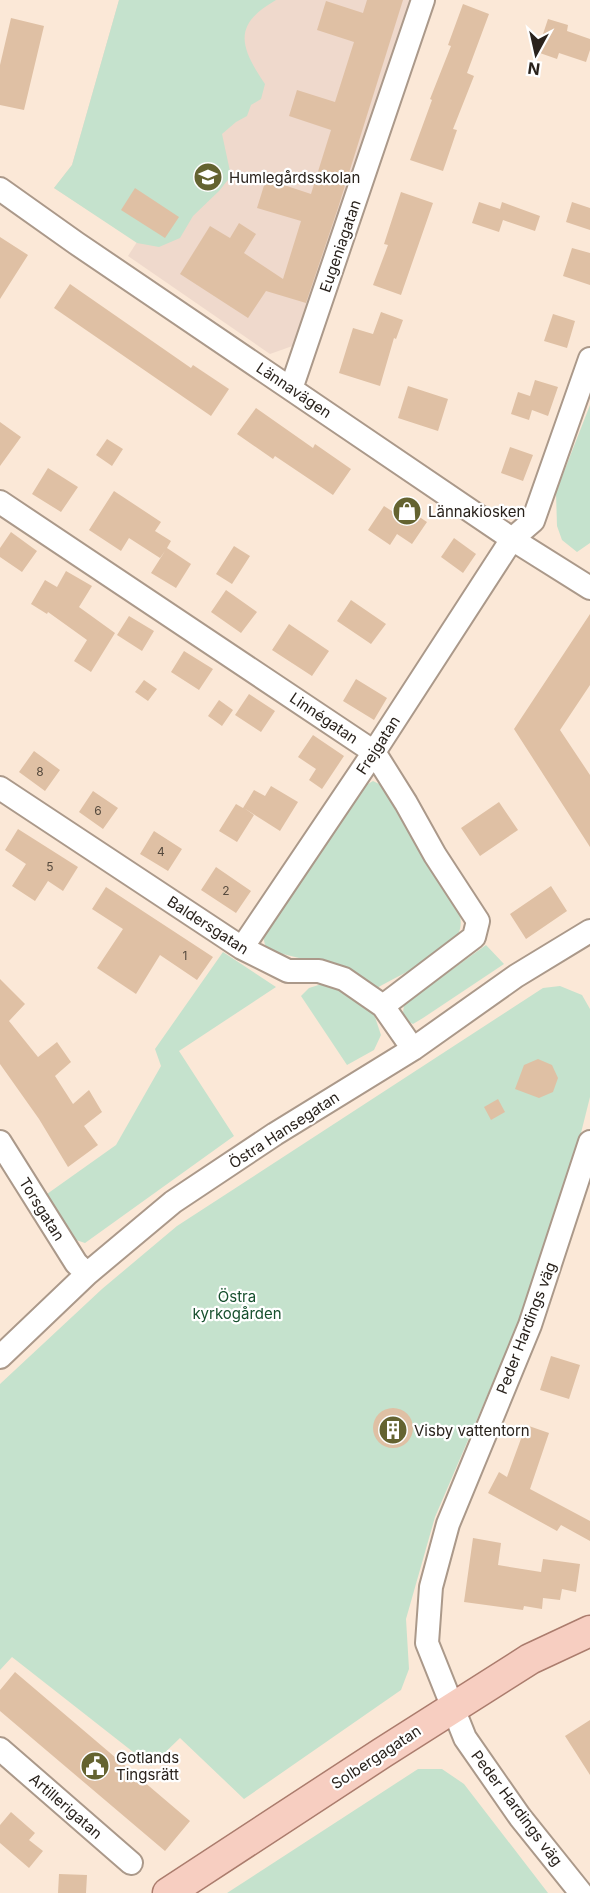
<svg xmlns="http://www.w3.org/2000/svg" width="590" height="1893" viewBox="0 0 590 1893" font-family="Inter,sans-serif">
<rect width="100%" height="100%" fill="#fbe8d7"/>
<path fill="#efd9cc" d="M119,0H410L298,344L270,354L128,256L137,242L54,188L72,165Z"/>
<path fill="#c5e2cd" d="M119,0H276C232,25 240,47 265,84L261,99L251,105L247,116L236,122L222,134L231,176L219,191L193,216L180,238L159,247L137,243L54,188L72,165Z
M590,405V543L577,552L562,540L557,526L556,492Z
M373,781L383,786L458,907C460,916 463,925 458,934C448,953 396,977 377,988L351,971L271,951L265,945L262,931L356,791Z
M486,945L504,964L423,1018L413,1024L407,1021L403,1013L404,1004Z
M223,952L276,987L179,1051L234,1136L85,1243L70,1238L47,1194L116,1145L161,1066L155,1049Z
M325,983L345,989L374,1014L381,1035L374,1050L347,1065L301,996L309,988Z
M560,986L582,995L590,1009V1097L581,1133L518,1324L435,1517L406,1619L409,1669L401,1690L244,1799L180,1738L151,1766L12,1657L0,1670V1384L102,1289L177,1226L543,988Z
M418,1769H442L464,1784L548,1893H227Z"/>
<path fill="#dfc0a4" d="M367,0H403L338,208L306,303L266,291L248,318L180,274L210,226L230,238L239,223L256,234L244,253L283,279L301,221L257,208L266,179L311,194L331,130L289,116L297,90L335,102L354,42L317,30L326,1L363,13Z
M463,4L489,14L467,73L474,76L453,129L457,130L443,171L410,160L432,100L430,99L451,46L448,45Z
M11,18L44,26L24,110L0,105V65Z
M548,19L568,25L567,31L590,39V50L586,62L559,53L557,59L537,52Z
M135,188L179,217L165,238L121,210Z
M401,192L433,203L401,295L373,285L388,245L384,244Z
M479,202L500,209L502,202L540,216L535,231L503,220L499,232L472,223Z
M572,202L590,208V230L566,222Z
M0,237L28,255L0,299Z
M572,248L590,253V285L563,276Z
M70,284L191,368L193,365L229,389L211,416L54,308Z
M381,312L403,320L396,339L394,338L380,386L339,373L353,328L373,334Z
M553,314L575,321L567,348L544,341Z
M535,380L558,387L548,416L532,410L529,420L511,414L518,392L530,396Z
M408,386L448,399L438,431L398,418Z
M256,408L313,448L315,444L351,469L333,495L275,456L273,459L237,434Z
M0,422L21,437L0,466Z
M107,439L123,449L112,466L96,455Z
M510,447L533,455L523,481L501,473Z
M48,468L78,487L61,512L32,494Z
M114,491L161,522L155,531L171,541L167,548L191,564L176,588L151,573L165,551L160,558L129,538L121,551L89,530Z
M384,506L406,520L412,512L427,522L412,544L397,534L390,545L368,530Z
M11,532L37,551L22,572L0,557V548Z
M454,538L476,554L463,573L441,557Z
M234,546L250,556L232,584L216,574Z
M66,571L92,586L79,607L115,633L91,672L74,661L87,640L48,612L47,614L31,604L45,580L57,587Z
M226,590L257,612L241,633L211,612Z
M351,600L386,624L371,644L337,621Z
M590,614V685L560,730L590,775V847L514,729Z
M129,616L154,631L142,651L117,635Z
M289,624L329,651L312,676L272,650Z
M184,651L213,669L199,690L171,672Z
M356,679L387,698L374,720L343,701Z
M144,680L157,689L148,701L135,692Z
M249,694L275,711L261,732L235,715Z
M219,700L233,710L222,726L208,716Z
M313,735L344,756L322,789L309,780L316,769L298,757Z
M34,751L60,770L45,791L19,772Z
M271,786L298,802L280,831L244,808L254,815L237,842L219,831L236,804L243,808L254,790L265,796Z
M93,791L118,808L103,829L79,812Z
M499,802L518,830L480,856L461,828Z
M18,829L78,867L63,891L48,881L35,901L12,886L26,864L5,850Z
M154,831L182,849L168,871L140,854Z
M216,867L251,891L236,913L201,890Z
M551,886L567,911L526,939L510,914Z
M106,887L213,957L197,980L160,955L136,994L97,968L123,929L92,909Z
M0,979L25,1004L9,1021L38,1057L57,1042L71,1062L55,1076L73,1104L89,1090L102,1112L84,1126L98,1145L68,1167L39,1119L0,1064Z
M538,1059L552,1065L558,1078L553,1092L539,1098L515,1089L524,1065Z
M498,1099L505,1112L491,1120L484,1107Z
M551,1356L580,1365L569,1399L540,1390Z
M373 1428a20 20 0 1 1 40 0a20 20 0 1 1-40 0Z
M526,1425L549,1433L530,1489L590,1521V1541L561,1525L557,1531L488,1493L499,1472L507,1477Z
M473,1538L501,1543L498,1565L541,1572L543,1559L580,1564L576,1592L562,1589L560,1600L543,1598L542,1609L524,1606L523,1610L464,1602Z
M15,1672L190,1821L165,1851L0,1711V1690Z
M590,1720V1775L565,1736Z
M11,1812L35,1833L29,1840L43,1851L29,1868L0,1843V1825Z
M59,1874L87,1875L86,1893H58Z"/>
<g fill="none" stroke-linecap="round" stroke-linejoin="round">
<g stroke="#ab998a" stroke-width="26">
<path id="minor" d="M0,189L76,243L512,539L590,588
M291,389L423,0
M0,502L374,752L406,803L435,855L478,921L474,937L383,1006
M0,788L242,948L288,971H319L344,979L383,1006L413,1049
M242,948L374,752L512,539L533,521L590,359
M0,1142L76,1263L87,1274
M0,1357L87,1274L173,1202L275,1134L413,1049L516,976L590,931
M0,1749L131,1863
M581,1893L520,1817L465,1738L427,1643L431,1587L448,1524L530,1325L590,1142"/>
</g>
<g stroke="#ab7c6d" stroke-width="33">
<path id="major" d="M168,1893L382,1753L530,1659L590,1631"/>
</g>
<use href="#minor" stroke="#fff" stroke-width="22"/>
<use href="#major" stroke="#f7cec1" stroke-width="30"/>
</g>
<defs>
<g id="school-disc" transform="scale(1.5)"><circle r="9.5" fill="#646330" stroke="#fff"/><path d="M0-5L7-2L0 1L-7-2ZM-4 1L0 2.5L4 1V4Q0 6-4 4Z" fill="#fff"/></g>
<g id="shop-disc" transform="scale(1.5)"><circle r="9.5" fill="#646330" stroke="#fff"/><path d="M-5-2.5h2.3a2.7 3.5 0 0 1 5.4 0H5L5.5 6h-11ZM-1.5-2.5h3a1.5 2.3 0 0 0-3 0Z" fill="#fff"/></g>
<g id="building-disc" transform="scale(1.5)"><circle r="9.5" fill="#646330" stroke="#fff"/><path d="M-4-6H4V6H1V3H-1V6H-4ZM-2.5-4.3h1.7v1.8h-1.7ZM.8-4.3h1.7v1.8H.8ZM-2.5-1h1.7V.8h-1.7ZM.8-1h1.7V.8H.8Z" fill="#fff"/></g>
<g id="civic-disc" transform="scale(1.5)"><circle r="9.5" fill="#646330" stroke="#fff"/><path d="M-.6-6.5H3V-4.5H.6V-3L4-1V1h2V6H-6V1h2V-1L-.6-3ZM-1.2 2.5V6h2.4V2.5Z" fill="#fff"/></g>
</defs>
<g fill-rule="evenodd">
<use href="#school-disc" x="208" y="177"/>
<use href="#shop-disc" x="407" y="511"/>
<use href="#building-disc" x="393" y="1430"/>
<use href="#civic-disc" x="95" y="1766"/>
</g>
<g text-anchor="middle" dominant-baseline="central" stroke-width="4.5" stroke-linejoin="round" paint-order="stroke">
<g font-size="12" fill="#564a3e">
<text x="40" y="771">8</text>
<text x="98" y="810">6</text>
<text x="161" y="851">4</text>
<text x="50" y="866">5</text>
<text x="226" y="890">2</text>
<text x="185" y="955">1</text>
</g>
<g font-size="15" fill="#29221c" stroke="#fff" text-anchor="start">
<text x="229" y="177">Humlegårdsskolan</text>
<text x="428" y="511">Lännakiosken</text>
<text x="414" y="1430">Visby vattentorn</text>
<text x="116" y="1757">Gotlands<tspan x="116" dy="17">Tingsrätt</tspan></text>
</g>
<g font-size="15" fill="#29221c" stroke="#fff">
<text transform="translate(340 246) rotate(-71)">Eugeniagatan</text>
<text transform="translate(294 390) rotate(34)">Lännavägen</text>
<text transform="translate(324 718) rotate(34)">Linnégatan</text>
<text transform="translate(378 745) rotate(-57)">Frejgatan</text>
<text transform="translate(208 925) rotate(33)">Baldersgatan</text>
<text transform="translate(284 1130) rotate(-33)">Östra Hansegatan</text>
<text transform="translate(42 1209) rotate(58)">Torsgatan</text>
<text transform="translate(526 1328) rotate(-69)">Peder Hardings väg</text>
<text transform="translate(376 1757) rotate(-33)">Solbergagatan</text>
<text transform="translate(66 1806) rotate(41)">Artillerigatan</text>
<text transform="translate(517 1808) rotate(53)">Peder Hardings väg</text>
</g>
<g font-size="15" fill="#17502e" stroke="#fff">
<text x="237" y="1296">Östra<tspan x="237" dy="17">kyrkogården</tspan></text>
</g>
</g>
<g transform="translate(536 54) rotate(188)" stroke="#ffffff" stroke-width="4.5" paint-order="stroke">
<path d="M0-4.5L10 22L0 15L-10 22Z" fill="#29221c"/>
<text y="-9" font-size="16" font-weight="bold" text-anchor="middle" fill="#29221c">N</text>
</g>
</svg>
